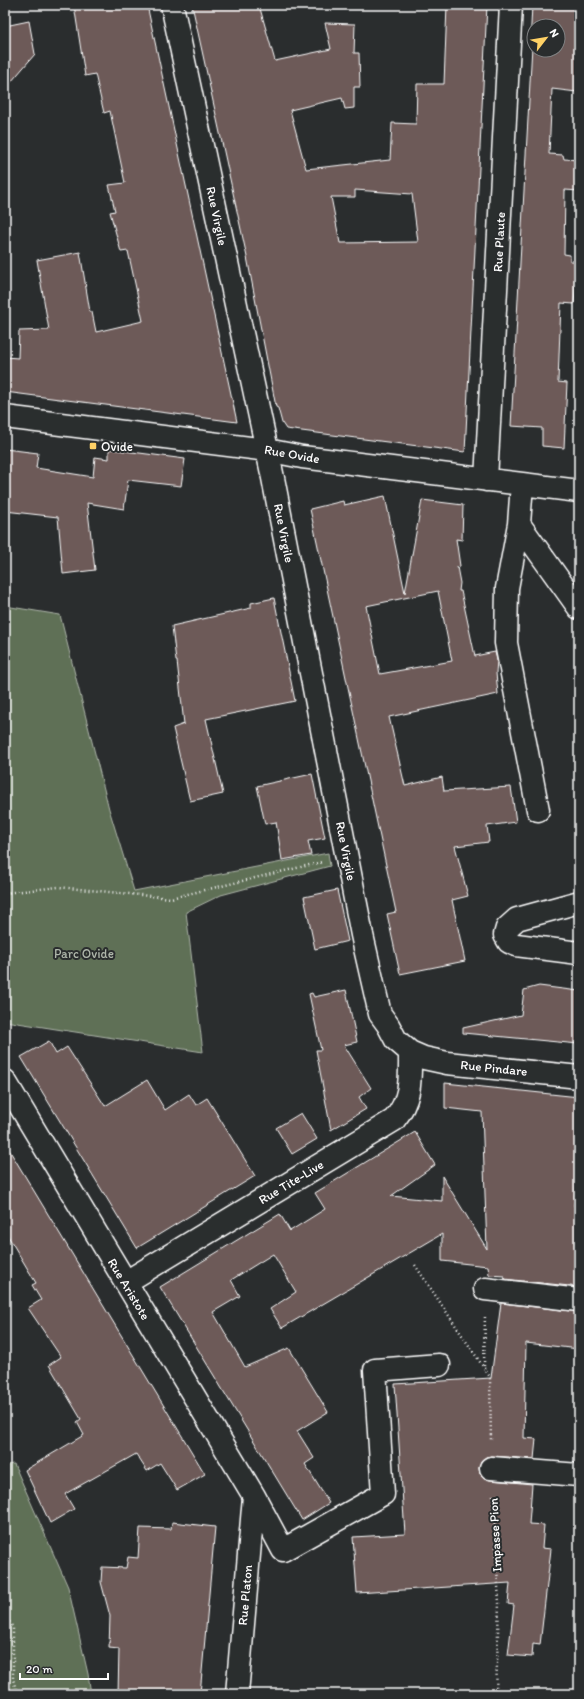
<svg xmlns="http://www.w3.org/2000/svg" width="584" height="1699" viewBox="0 0 584 1699" font-family="Itim,sans-serif">
<rect width="100%" height="100%" fill="#2a2d2e"/>
<filter id="ink" filterUnits="userSpaceOnUse"><feTurbulence type="fractalNoise" baseFrequency=".025" numOctaves="2"/><feDisplacementMap in="SourceGraphic" scale="8" xChannelSelector="R" yChannelSelector="G"/><feConvolveMatrix kernelMatrix="1 2 1 2 8 2 1 2 1" color-interpolation-filters="sRGB"/></filter>
<g filter="url(#ink)">
<path fill="#5f6f57" stroke="#afb7ab" d="M5,606L60,615L109,809L134,891L328,853L330,866L221,895L186,912L203,1052L5,1021Z
M14,1464L68,1587L88,1674L91,1694H5V1465Z"/>
<path fill="#6d5a59" stroke="#fff" fill-rule="evenodd" d="M74,5H147L237,422L5,392V357L18,358L19,331L49,330L37,260L80,252L90,312H92L96,332L143,321L128,251L121,252L110,212L115,211L109,185L125,183L110,111L104,113L95,74L85,76Z
M192,5H259L275,61L331,49L325,23L355,24L354,53H359L360,87H354V108L345,109L342,98L290,110L306,169L390,160L392,123L416,124L417,84H444L447,5H487L465,452L286,429L282,423L278,408L276,407L247,257ZM355,190L412,194L418,242L340,243L331,197H355Z
M532,5H579L577,92L552,89L549,154L563,155L564,159L579,160V191L565,190L564,254L570,255V261H577L574,304L561,303L558,382L567,383L564,448L542,446V428L511,426L532,46L530,45ZM534,26H558V50H534Z
M29,21L35,54L5,89V26Z
M5,449L38,453L36,468L93,477L95,457L109,459V449L185,459L181,486L128,480L124,509L87,503L95,570L63,574L58,517L5,511Z
M385,496L405,593L422,500L463,505L462,540L456,539L460,566L457,567L460,583L459,591H461L475,656L495,652L497,660L496,673L498,694L389,717L405,786L442,777L444,791L511,787L516,822L487,826L489,842L455,846L468,896L452,900L465,961L400,974L387,914L396,912L310,509L343,501L344,505ZM438,591L452,661L380,674L366,606Z
M274,598L295,701L206,719L223,794L190,801L173,728L184,724L177,661H176L172,626L251,608V603Z
M312,774L325,838L308,841L311,855L282,860L276,822L265,824L257,786Z
M337,890L348,941L315,949L304,897Z
M539,986L579,991V1044L463,1033V1028L521,1015L524,990Z
M346,990L357,1042L344,1045L371,1088L359,1097L366,1109L331,1130L316,1050H321L309,994L312,993L314,997Z
M49,1041L56,1054L67,1047L105,1106L147,1080L165,1110L189,1094L196,1105L207,1098L255,1176L137,1248L21,1057Z
M445,1083L579,1097V1159L574,1206H579V1287L504,1279V1276L489,1275L488,1266L442,1261V1234L282,1328L270,1309L296,1292L273,1254L231,1280L240,1296L213,1312L245,1367L289,1348L328,1412L297,1431L314,1458L305,1464L329,1503L302,1520L160,1287L280,1214L290,1231L325,1209L315,1193L415,1132L435,1165L391,1196L442,1201V1176L487,1249L482,1112L445,1108Z
M301,1113L317,1139L292,1154L276,1128Z
M5,1143L205,1474L177,1490L160,1463L147,1471L136,1454L65,1494L74,1509L50,1523L25,1470L84,1435L77,1422L81,1419L49,1365L61,1357L28,1308L41,1300L32,1285L36,1283L5,1231Z
M501,1303L579,1312V1349L526,1343L524,1438L536,1439L534,1459L492,1456L486,1457L481,1461L479,1467L480,1474L484,1478L490,1480L532,1484L529,1524L544,1525L542,1548L551,1549L540,1645L533,1644L532,1657L508,1655L514,1605L508,1604L510,1583L357,1593L353,1537L405,1534L395,1384L491,1378Z
M172,1522L215,1527L200,1694H118L119,1649L109,1648L110,1616L101,1582L102,1567L126,1568L128,1557L138,1558L140,1528L171,1529Z"/>
<g fill="none" stroke-linecap="round" stroke-linejoin="round">
<g stroke="#fff" stroke-width="25">
<path id="minor" d="M172,5L273,478L362,935L380,1014L388,1025L396,1040L410,1052L424,1058L447,1063L579,1077
M5,417L267,450L302,457L579,491
M486,480L511,5
M522,484L519,524L579,608
M519,524L507,588L506,643L538,810
M579,902L517,919L507,928L505,935L509,942L516,945L579,953
M5,1081L254,1496L283,1550L383,1494L375,1370L439,1365
M126,1282L394,1120C412,1099 410,1078 410,1052
M485,1289L579,1300
M491,1468L579,1475
M237,1694L254,1496"/>
</g>
<path stroke="#fff" stroke-width="2.5" stroke-dasharray="1 3" stroke-linecap="butt" d="M5,893L58,887L171,898L322,862
M415,1265L490,1377L491,1442
M484,1366L485,1315
M493,1495L499,1603L496,1694
M5,1615L13,1628V1679L17,1694"/>
<use href="#minor" stroke="#2a2d2e" stroke-width="22"/>
</g>
</g>
<rect fill="#ffd166" stroke="#2a2d2e" stroke-width="1.5" x="89" y="442" width="8" height="8" rx="2"/>
<g text-anchor="middle" dominant-baseline="central" stroke-width="4" stroke-linejoin="round" paint-order="stroke">
<g font-size="13" fill="#fff" stroke="#2a2d2e">
<text transform="translate(217 216) rotate(78)">Rue Virgile</text>
<text transform="translate(499 242) rotate(-87)">Rue Plaute</text>
<text transform="translate(292 454) rotate(10)">Rue Ovide</text>
<text transform="translate(284 533) rotate(79)">Rue Virgile</text>
<text transform="translate(346 851) rotate(79)">Rue Virgile</text>
<text transform="translate(494 1068) rotate(6)">Rue Pindare</text>
<text transform="translate(291 1182) rotate(-31)">Rue Tite-Live</text>
<text transform="translate(129 1289) rotate(59)">Rue Aristote</text>
<text transform="translate(495 1535) rotate(-93)">Impasse Pion</text>
<text transform="translate(245 1595) rotate(-85)">Rue Platon</text>
</g>
<g font-size="13" fill="#fff" stroke="#2a2d2e" text-anchor="start">
<text x="101" y="446">Ovide</text>
</g>
<g font-size="13" fill="#afb7ab" stroke="#2a2d2e">
<text x="84" y="953">Parc Ovide</text>
</g>
</g>
<rect width="584" height="1699" fill="none" stroke="#2a2d2e" stroke-width="20"/>
<rect x="10" y="10" width="564" height="1679" fill="none" stroke="#fff" stroke-width="1.5" filter="url(#ink)"/>
<g transform="translate(546 38) rotate(59)"><circle r="19" fill="#2a2d2e" stroke="#7f8182"/>
<path d="M0-3L7 15L0 10L-7 15Z" fill="#ffd166"/>
<text y="-6" font-size="11" font-weight="bold" text-anchor="middle" fill="#ffffff">N</text>
</g>
<path d="M20 1673v6h88v-6" fill="none" stroke="#ffffff" stroke-width="2"/>
<text x="26" y="1673" font-size="12" fill="#ffffff" stroke="#2a2d2e" stroke-width="3" paint-order="stroke">20 m</text>
</svg>
